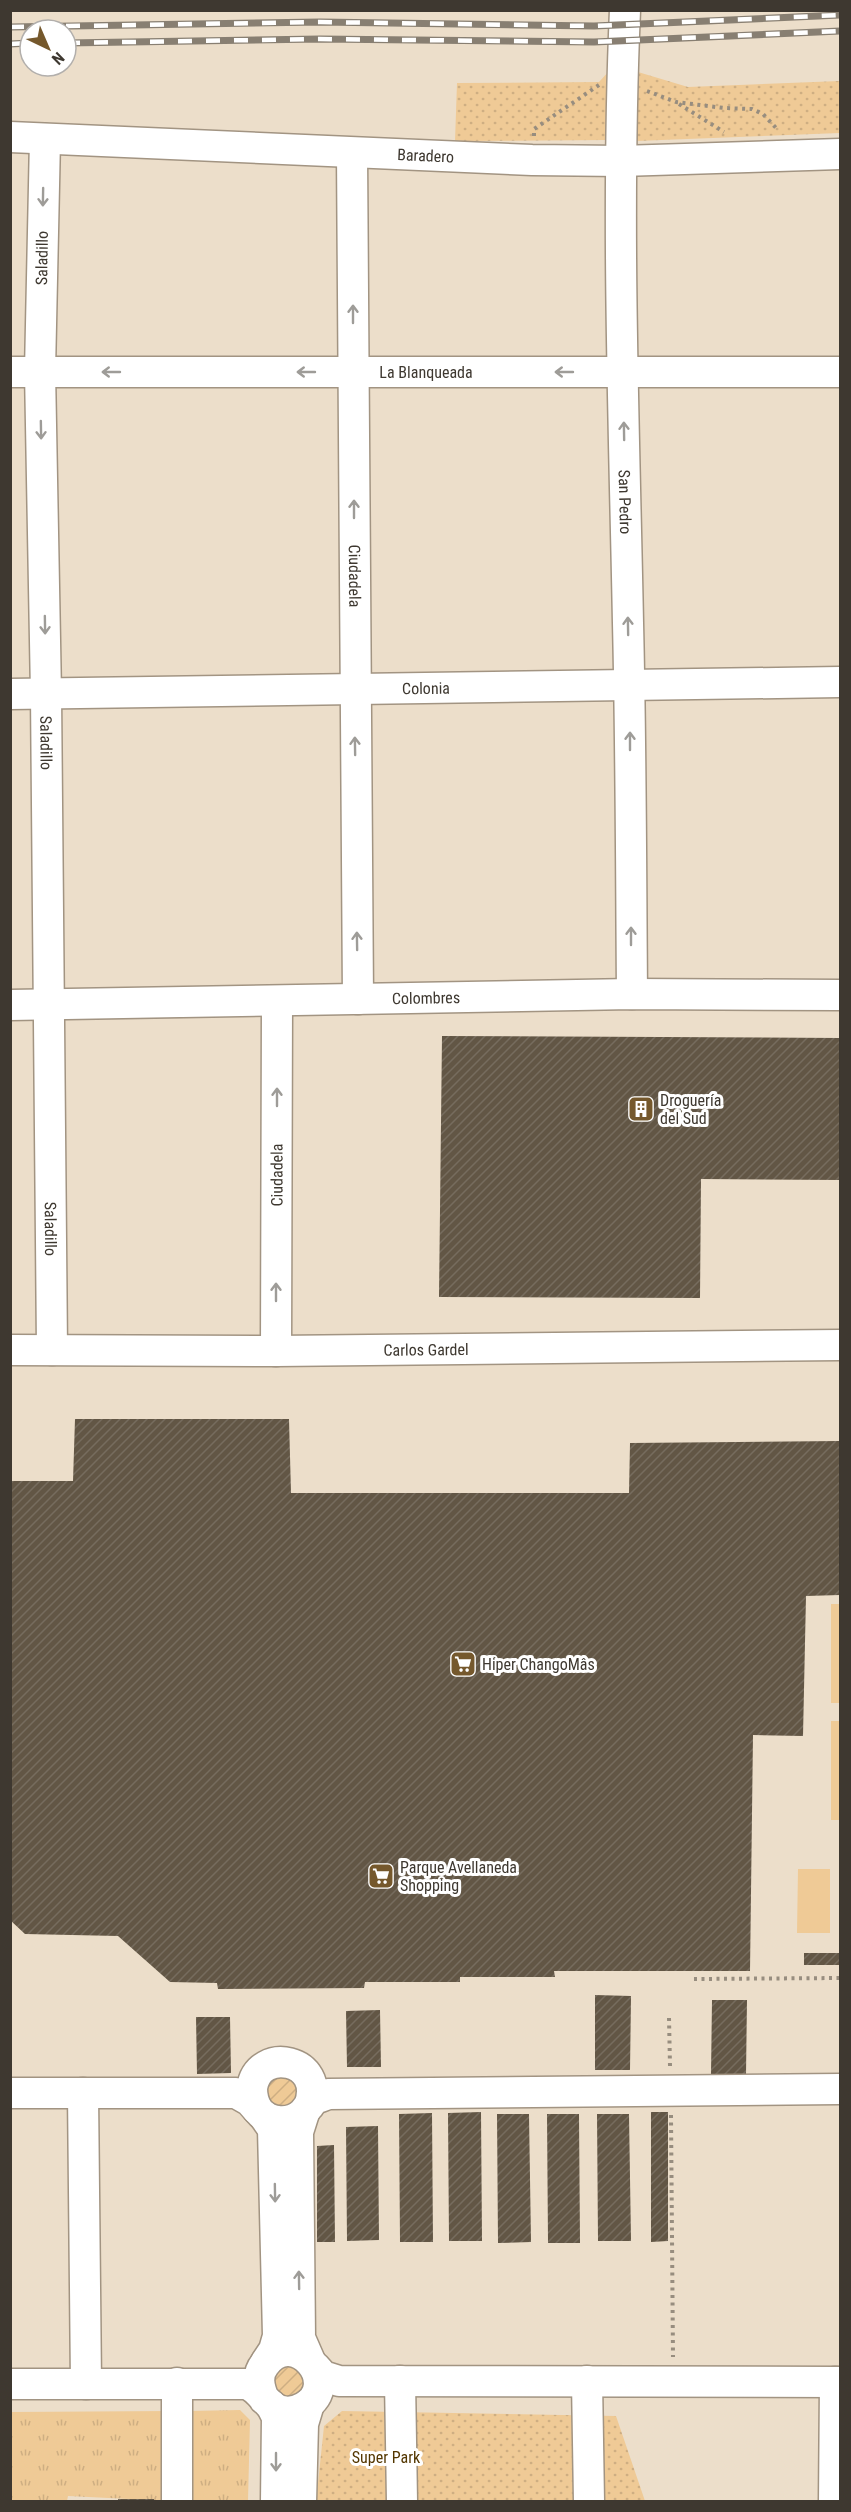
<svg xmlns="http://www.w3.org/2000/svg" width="851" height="2512" viewBox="0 0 851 2512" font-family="'Roboto Condensed',sans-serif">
<defs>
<pattern id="grass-tufts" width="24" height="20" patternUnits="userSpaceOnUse" patternTransform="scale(1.5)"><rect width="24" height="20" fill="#efca96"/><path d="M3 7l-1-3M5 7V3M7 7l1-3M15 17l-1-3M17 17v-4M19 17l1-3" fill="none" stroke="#ceae82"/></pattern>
<pattern id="park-dots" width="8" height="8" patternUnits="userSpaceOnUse" patternTransform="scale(1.5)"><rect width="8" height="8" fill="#efca96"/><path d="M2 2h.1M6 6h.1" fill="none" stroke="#ceae82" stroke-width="1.8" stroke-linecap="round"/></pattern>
<pattern id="garden-furrows" width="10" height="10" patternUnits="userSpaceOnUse" patternTransform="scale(1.5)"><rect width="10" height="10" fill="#efca96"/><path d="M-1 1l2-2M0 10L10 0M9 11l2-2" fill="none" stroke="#ceae82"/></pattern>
<pattern id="building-hatch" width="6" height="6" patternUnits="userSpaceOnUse" patternTransform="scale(1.5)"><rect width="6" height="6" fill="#625645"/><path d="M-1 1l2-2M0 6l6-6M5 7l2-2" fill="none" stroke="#766c5e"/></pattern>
</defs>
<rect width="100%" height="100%" fill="#ecdeca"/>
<path fill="url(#grass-tufts)" d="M240,2410L250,2420L248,2501H190L189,2411Z
M169,2411L170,2501L68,2496L67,2501H11L10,2412Z"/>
<path fill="url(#park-dots)" d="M610,70L608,140L455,141L457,83L599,82Z
M638,72L688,87L840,81V133L636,141Z
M342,2411L616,2416L645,2501L316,2502L324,2426Z"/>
<path fill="url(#garden-furrows)" d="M267 2092a15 15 0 1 1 30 0a15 15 0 1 1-30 0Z
M274 2382a15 15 0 1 1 30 0a15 15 0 1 1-30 0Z"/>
<path fill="#efca96" d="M831,1604H840V1703H831Z
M831,1721H840V1820H831Z
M798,1869H830V1933H797Z"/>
<path fill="url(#building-hatch)" d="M442,1036L840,1038V1180L701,1179L700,1298L439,1297Z
M75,1419H289L291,1493H629L630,1443L840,1441V1595L806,1596L803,1736L753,1735L750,1971H554L555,1977H460V1982H365L364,1988L218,1989L217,1983L170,1982L118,1936L25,1934L10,1920V1481H73Z
M804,1953H840V1965H804Z
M595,1995L631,1996L630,2070H595Z
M712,2000H747L746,2075H711Z
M380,2010L381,2067H347L346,2011Z
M196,2017H230L231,2073L197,2074Z
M481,2112L482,2241H449L448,2113Z
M651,2112H668V2241L651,2242Z
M432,2113L433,2242H400L399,2114Z
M497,2114H529L531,2242L498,2243Z
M547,2114H579L580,2243H548Z
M597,2114H629L631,2241H598Z
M378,2126L379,2240L347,2241L346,2127Z
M334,2145L335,2242H317V2146Z
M118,2499H154V2502H118Z"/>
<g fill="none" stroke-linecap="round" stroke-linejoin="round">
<g stroke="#a29482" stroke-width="33">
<g id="minor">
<path id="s1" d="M625,10C616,215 624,419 628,623C631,747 631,871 632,994"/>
<path id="s2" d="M10,137L532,160L621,161L840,154"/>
<path id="s3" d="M45,139L40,371L46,694L52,1350"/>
<path id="s4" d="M352,153L358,999"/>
<path id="s5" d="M10,372H840"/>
<path id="s6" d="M10,694L840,682"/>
<path id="s7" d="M10,1005L632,994L840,995"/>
<path id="s8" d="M10,1350L276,1351L840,1345"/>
<path id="s9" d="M276,1351L277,1001"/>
<path d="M10,2093H236L250,2101L257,2109"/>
<path d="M83,2093L86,2384"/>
<path d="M309,2106C327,2059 258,2045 252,2088C252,2096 254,2104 258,2110C269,2124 290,2125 303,2113C307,2109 310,2103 315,2099C319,2097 324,2096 328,2094L840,2089"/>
<path d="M304,2113L298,2132L300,2338L310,2361"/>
<path d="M264,2116L273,2129L278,2336L274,2350L266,2362"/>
<path d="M315,2367L323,2376L339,2381L840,2382"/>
<path d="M400,2381L402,2502"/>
<path d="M587,2381L589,2502"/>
<path d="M10,2384H246C262,2389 266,2408 282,2411C291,2413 297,2411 304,2407C344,2384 294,2325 265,2364C256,2375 259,2387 264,2399"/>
<path d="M271,2405L277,2417L276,2502"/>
<path d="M177,2502V2383"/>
<path d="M301,2502L303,2424L309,2404"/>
<path d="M834,2502L835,2382"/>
</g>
</g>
<path stroke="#978d7f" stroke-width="4" stroke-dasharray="3 4.5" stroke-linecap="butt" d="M647,91L676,102L724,108L752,109L763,114L778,130
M679,104L724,132
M534,136V129L599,85
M694,1979L840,1978
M669,2018L670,2066
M671,2115L673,2357"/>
<use href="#minor" stroke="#fff" stroke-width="30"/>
<g stroke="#887f72" stroke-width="7">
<path id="rail" d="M10,27L320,22L594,26L840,15
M66,43L320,39L594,42L840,31
M10,44L30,43"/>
</g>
<use href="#rail" stroke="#fff" stroke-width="4.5" stroke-dasharray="14" stroke-linecap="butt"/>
</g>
<defs><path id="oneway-shaft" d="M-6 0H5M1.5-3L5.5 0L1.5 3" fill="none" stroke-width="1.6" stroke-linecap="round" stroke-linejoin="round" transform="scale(1.5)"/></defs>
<g stroke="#9e9c98">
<use href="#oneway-shaft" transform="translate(43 197) rotate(91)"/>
<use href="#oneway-shaft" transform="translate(353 314) rotate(-90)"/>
<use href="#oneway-shaft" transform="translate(111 372) rotate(-180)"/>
<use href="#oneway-shaft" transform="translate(306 372) rotate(-180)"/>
<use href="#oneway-shaft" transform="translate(564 372) rotate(180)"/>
<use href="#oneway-shaft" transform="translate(41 430) rotate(89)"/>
<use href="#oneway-shaft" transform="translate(624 431) rotate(-91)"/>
<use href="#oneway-shaft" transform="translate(354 509) rotate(-90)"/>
<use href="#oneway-shaft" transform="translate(45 625) rotate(89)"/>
<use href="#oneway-shaft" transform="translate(628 626) rotate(-91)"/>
<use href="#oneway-shaft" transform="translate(630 741) rotate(-90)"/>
<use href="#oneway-shaft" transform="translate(355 746) rotate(-91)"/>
<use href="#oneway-shaft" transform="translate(631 936) rotate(-90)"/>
<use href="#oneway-shaft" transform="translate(357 941) rotate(-91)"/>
<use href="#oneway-shaft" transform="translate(277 1097) rotate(-90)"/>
<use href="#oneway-shaft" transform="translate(276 1292) rotate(-90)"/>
<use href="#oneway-shaft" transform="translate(275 2193) rotate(89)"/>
<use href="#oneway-shaft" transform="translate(299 2280) rotate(-91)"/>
<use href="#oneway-shaft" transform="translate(276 2462) rotate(90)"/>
</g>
<defs>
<g id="building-square" transform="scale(1.35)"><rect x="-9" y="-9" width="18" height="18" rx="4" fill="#75582c" stroke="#fff"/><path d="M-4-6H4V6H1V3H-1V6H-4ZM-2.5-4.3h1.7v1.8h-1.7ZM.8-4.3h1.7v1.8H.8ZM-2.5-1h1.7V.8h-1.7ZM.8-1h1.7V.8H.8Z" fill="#fff"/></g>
<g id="supermarket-square" transform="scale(1.35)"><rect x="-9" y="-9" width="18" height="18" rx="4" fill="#75582c" stroke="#fff"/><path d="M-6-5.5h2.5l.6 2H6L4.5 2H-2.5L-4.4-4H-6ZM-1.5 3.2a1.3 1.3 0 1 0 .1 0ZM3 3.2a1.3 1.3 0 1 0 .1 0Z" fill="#fff"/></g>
</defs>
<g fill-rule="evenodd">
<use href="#building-square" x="641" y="1109"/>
<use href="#supermarket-square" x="463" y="1664"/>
<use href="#supermarket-square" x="381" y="1876"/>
</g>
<g text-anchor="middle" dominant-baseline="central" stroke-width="6" stroke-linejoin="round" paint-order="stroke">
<g font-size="16" fill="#3e3830" stroke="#fff">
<text stroke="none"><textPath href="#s2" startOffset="416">Baradero</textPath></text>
<text transform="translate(42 258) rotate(-89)">Saladillo</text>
<text stroke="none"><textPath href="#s5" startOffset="416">La Blanqueada</textPath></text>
<text stroke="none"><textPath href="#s1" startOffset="492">San Pedro</textPath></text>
<text stroke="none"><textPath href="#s4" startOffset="423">Ciudadela</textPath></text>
<text stroke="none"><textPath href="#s6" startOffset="416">Colonia</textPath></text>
<text stroke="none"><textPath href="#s3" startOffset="604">Saladillo</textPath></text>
<text stroke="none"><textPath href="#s7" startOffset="416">Colombres</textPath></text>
<text stroke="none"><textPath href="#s9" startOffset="176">Ciudadela</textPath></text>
<text stroke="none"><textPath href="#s3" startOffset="1090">Saladillo</textPath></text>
<text stroke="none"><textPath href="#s8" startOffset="416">Carlos Gardel</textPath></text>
</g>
<g font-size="16" fill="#3e3830" stroke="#fff" text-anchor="start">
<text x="660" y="1100">Droguería<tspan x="660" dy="18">del Sud</tspan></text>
<text x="482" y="1664">Hiper ChangoMâs</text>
<text x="400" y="1867">Parque Avellaneda<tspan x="400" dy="18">Shopping</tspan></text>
</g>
<g font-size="16" fill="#533600" stroke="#fff">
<text x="386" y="2457">Super Park</text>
</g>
</g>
<rect width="851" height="2512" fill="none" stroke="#3e3830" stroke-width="24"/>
<g transform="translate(48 48) rotate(136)"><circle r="28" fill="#ffffff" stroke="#b2afac" stroke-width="1.5"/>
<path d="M0-4.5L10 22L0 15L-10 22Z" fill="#75582c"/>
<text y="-9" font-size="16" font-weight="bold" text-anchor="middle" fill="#3e3830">N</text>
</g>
</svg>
